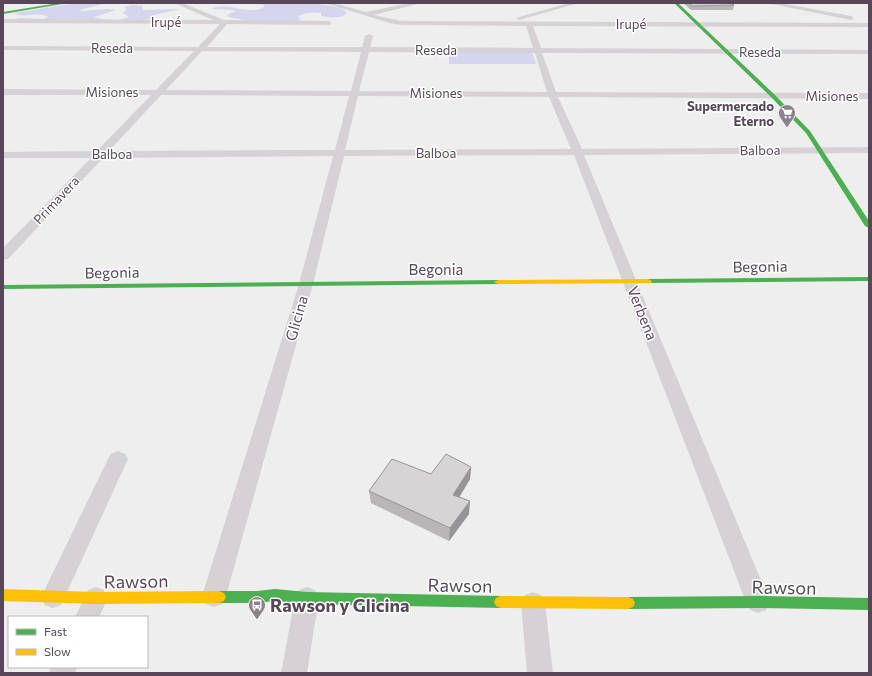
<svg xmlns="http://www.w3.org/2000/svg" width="872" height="676" viewBox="0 0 872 676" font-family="Commissioner,sans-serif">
<rect width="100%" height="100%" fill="#eee"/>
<path fill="#d3d6ec" d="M76,3H102L99,5L80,10L82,11L108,9L116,10L94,17C104,20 118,22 129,17L123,13L126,10L125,7L133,5L142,6L143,10L180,9L154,15L152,18L134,22L11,20L20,18L44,19L48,17C38,11 23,19 14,13Z
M257,3C275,3 337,0 347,13C341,19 329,18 321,16V13C313,12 305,12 298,17L301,20L297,21H249L229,17L227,15L235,11L233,10L211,9C228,0 247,17 264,7V5Z
M449,51L528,52L533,54L536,64H449Z"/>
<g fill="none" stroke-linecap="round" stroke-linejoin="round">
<path fill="#d5d1d5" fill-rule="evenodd" d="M174,3H182L224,20L329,21L332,23L329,25L227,24L207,47H362L365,36L369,34L373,36L370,47L533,48L526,26L401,25L390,23L324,3H334L366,12L410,3H421L374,15L401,21L869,23V27L533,26L541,48L869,50V54L542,53L556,92L869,93V99L558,97L582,149L869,147V153L584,155L770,602L766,610L758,613L750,610L746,602L574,155L344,156L313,284L226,596L222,604L214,607L206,604L202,596L299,284L333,156L103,158L8,259L3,260V248L91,158H3V152L97,151L151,95H3V89L156,90L194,51L3,50V46L198,47L220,24L3,23V19L213,20ZM202,51L361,52L351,91L166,90ZM369,52L535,53L547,92L359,91ZM161,95L349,96L335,150L109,151ZM358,96L549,97L571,149L345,150Z
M569,3H579L519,20L516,18Z
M767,3H780L851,16L854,18L851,20Z
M118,451L125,454L128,459L61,605L53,608L45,605L41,597L45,589L108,459L111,454Z
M96,587L104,590L108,598L99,617H75L88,590Z
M307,587L315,590L319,598L307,673H281L295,598L299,590Z
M533,592L541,595L545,603L553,673H527L521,603L525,595Z
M51,667H77L75,673H49Z"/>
<path fill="#4caf50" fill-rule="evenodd" d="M59,3H68L3,14V12Z
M674,3H678L775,95L810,131L869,221V228L865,226L806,133L771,97Z
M869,277V281L648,283L644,281L648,279Z
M498,280H501L502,282L501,284L3,289V285Z
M275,589L307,592L501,596L506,598L508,602L506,606L501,608L307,604L275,601L257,603H219L214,601L212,597L214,593L219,591H257Z
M758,596L869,598V610L758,608L628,609L623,607L621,603L623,599L628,597Z"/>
<path fill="#ffc107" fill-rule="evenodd" d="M648,279L652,281L651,283L498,284L494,282L498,280Z
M3,589L96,592L219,591L224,593L226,597L224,601L219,603L96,604L3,601Z
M501,596L628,597L633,599L635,603L633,607L628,609L501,608L496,606L494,602L496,598Z"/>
</g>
<path fill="#b9b6b8" d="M683,3H731L734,5L733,10H691Z
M471,467L470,479L459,497L469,514L449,541L371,503L369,491Z"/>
<path fill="#969496" d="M471,467L470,479L453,508V495Z
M470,501L469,514L449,541L450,528Z"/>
<path fill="#d7d4d6" stroke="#969496" d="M689,3H731L734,5L692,6Z
M446,454L471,467L453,495L470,501L450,528L369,491L392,459L431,474Z"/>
<defs>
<g id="supermarket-pin" transform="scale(0.9)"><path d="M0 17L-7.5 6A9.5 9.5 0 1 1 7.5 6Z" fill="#8c818d" stroke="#fff"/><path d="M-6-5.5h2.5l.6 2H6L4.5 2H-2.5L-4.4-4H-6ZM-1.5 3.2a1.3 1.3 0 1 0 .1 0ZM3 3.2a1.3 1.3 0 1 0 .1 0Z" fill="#fff"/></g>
<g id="bus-pin" transform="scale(0.9)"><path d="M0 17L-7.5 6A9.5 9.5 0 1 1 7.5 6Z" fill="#8c818d" stroke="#fff"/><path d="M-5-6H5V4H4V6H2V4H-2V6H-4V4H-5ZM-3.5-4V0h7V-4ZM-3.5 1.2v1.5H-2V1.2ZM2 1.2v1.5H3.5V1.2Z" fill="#fff"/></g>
</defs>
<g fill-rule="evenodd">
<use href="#supermarket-pin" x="787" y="113"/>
<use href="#bus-pin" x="257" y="605"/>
</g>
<g text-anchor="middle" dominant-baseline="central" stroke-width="3" stroke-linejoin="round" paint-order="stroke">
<g font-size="13" fill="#584659" stroke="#fff">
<text x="166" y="22">Irupé</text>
<text x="631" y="24">Irupé</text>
<text x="112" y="48">Reseda</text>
<text x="436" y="50">Reseda</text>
<text x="760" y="52">Reseda</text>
<text x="112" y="92">Misiones</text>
<text x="436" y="93">Misiones</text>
<text x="832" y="96">Misiones</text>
<text transform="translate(760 150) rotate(-1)">Balboa</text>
<text x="436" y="153">Balboa</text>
<text x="112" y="154">Balboa</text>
<text transform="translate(56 200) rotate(-47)">Primavera</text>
</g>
<g font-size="13" font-weight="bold" fill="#584659" stroke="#fff" text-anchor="end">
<text x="774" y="106">Supermercado<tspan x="774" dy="15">Eterno</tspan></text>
</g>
<g font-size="15" fill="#584659" stroke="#fff">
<text transform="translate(760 266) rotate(-1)">Begonia</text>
<text x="436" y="269">Begonia</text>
<text transform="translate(112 272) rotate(-1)">Begonia</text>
<text transform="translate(643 313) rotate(68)">Verbena</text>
<text transform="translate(296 318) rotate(-74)">Glicina</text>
</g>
<g font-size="18" fill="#584659" stroke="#fff">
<text transform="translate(136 581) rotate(-1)">Rawson</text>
<text transform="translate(460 585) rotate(1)">Rawson</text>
<text transform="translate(784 587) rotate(1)">Rawson</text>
</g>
<g font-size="18" font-weight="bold" fill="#584659" stroke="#fff" text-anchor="start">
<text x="270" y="605">Rawson y Glicina</text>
</g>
</g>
<rect width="872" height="676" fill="none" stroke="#584659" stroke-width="8"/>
<rect x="8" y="616" width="140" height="52" fill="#ffffff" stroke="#bcb5bd"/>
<rect x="16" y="629" width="20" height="6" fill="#4caf50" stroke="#bcb5bd"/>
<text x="44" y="636" font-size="12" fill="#584659">Fast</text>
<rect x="16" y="649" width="20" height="6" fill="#ffc107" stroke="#bcb5bd"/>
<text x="44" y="656" font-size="12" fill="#584659">Slow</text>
</svg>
